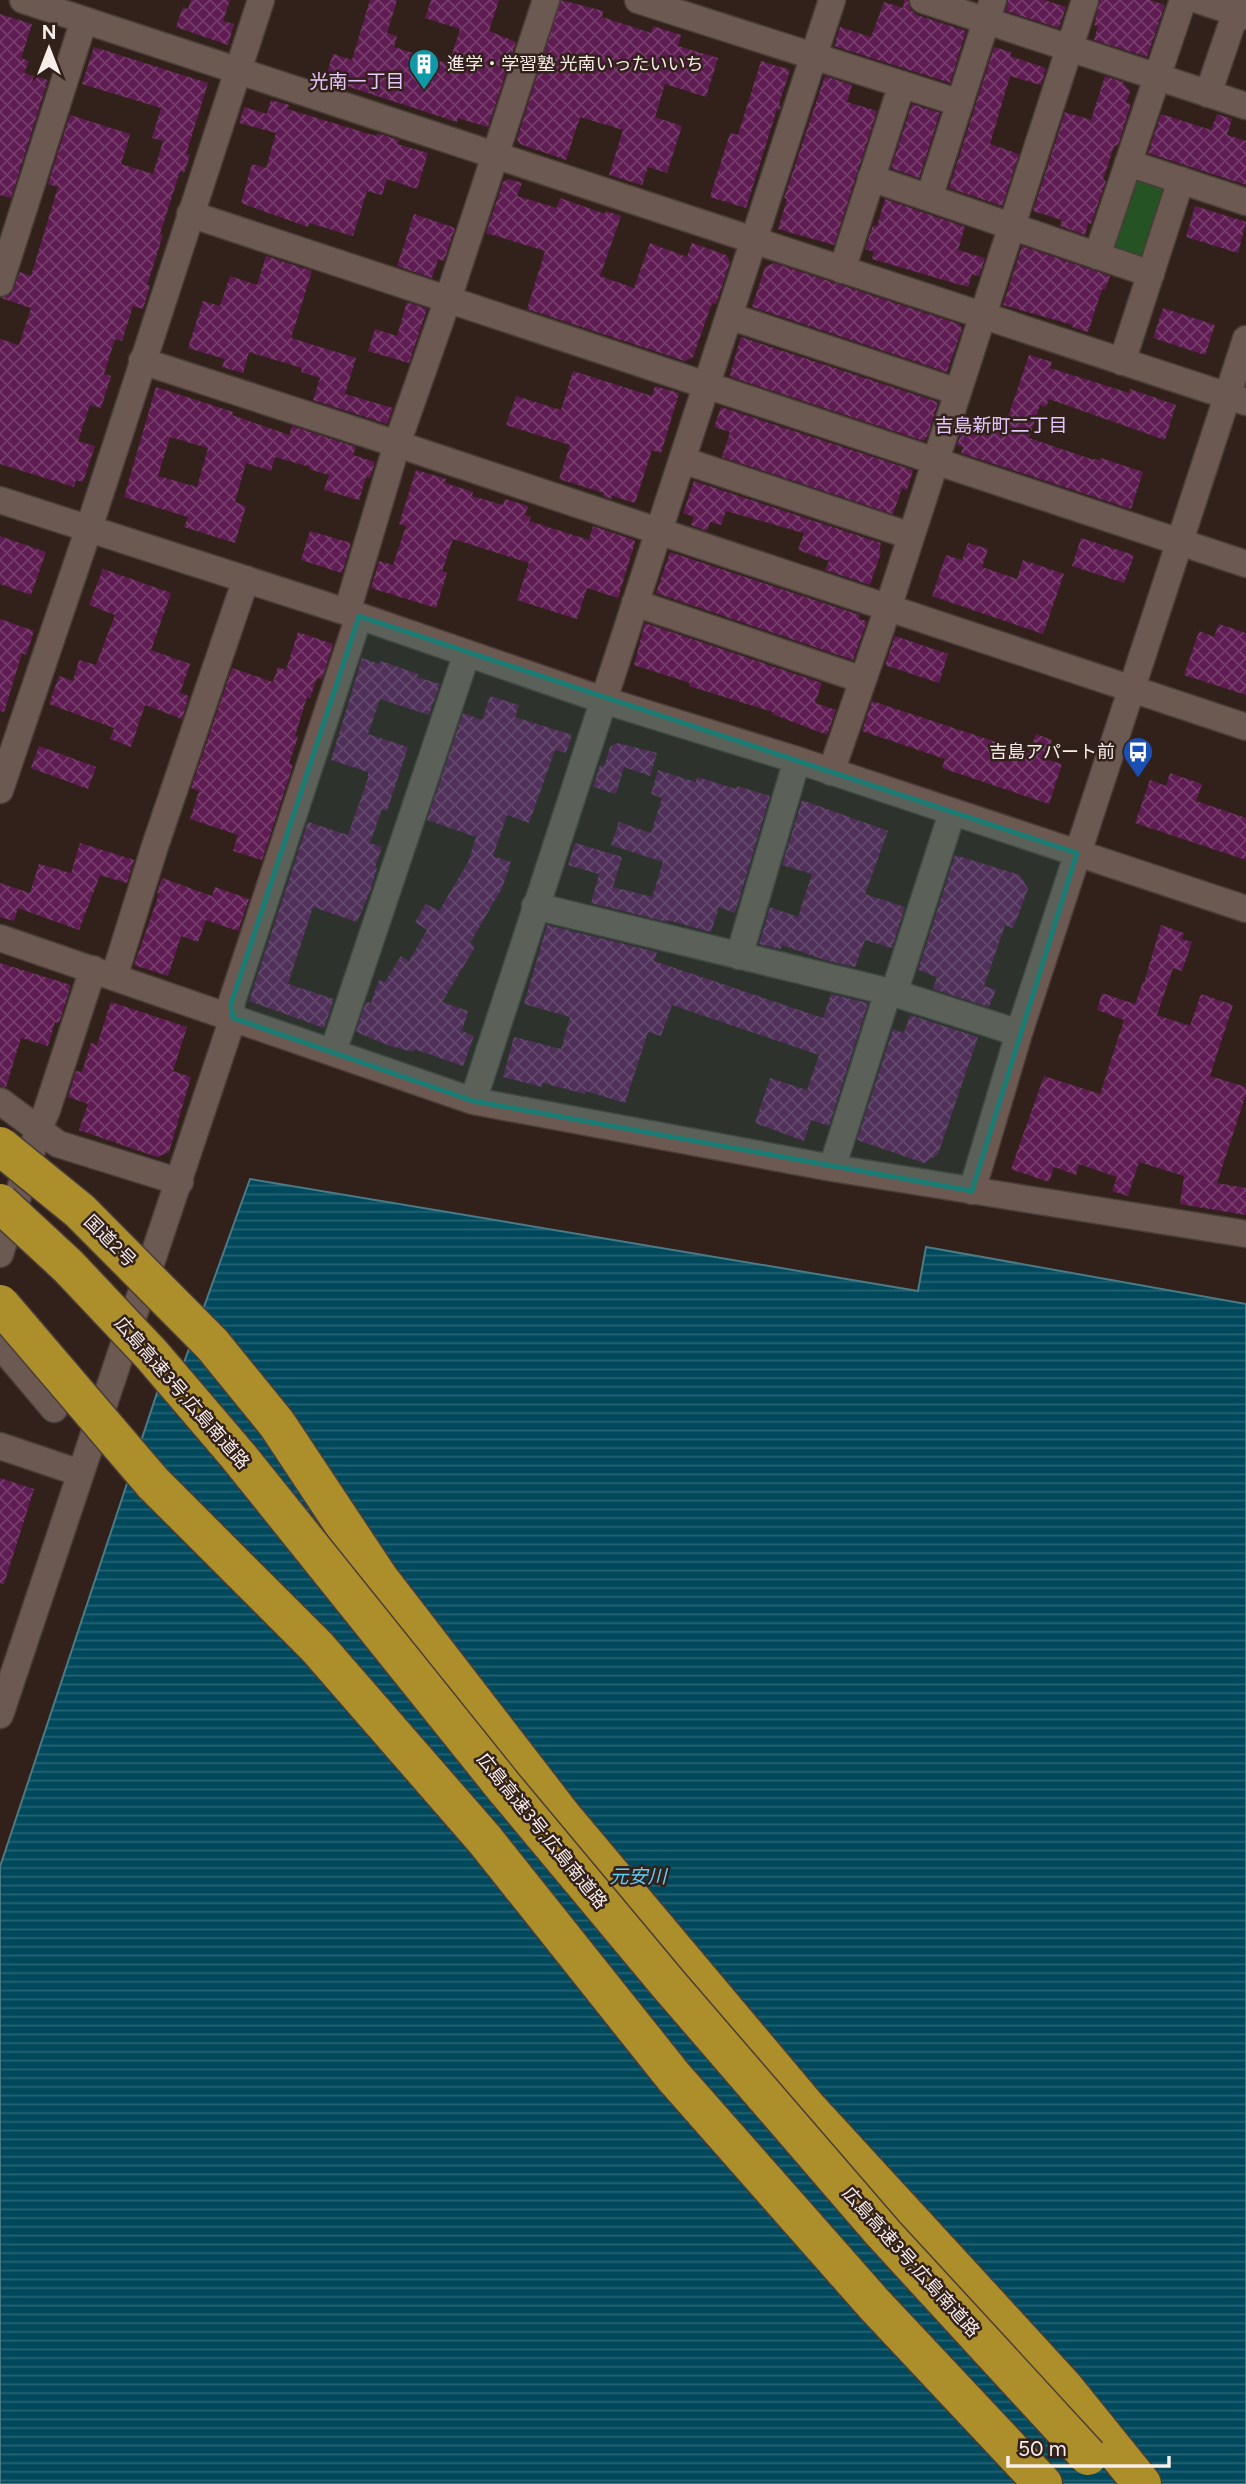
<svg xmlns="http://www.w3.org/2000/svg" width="1246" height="2484" viewBox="0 0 1246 2484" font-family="Figtree,'Noto Sans JP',sans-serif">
<defs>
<pattern id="water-rules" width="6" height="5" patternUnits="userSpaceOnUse" patternTransform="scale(1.75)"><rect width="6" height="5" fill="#00485c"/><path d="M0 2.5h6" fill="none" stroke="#266373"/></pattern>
<pattern id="building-cross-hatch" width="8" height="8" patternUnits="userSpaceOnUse" patternTransform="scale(1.75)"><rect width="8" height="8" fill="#5e1c53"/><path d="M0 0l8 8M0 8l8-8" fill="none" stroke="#763d6c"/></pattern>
</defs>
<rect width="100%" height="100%" fill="#32211b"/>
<path fill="#255323" d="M1126,177L1167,184L1153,252L1140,259L1113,251Z"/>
<path fill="url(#water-rules)" stroke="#4a7a86" stroke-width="2" d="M250,1179L918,1291L926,1247L1246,1304V2484H0V1867L158,1390L173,1393Z"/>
<path fill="url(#building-cross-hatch)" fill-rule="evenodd" d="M191,0H230L223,21L234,24L228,45L176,27L183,7L188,9Z
M370,0H397L387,33L397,36L394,47L449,64L460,29L425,18L431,0H499L489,31L516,42L488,127L458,118L457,122L325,79L333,54L352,60Z
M561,0L603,11L602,17L651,33L653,26L681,35L678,46L718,58L706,97L665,84L655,117L682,126L667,173L648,167L642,185L609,175L623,130L580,117L566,160L520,144L517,139Z
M904,0H908L911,10L917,15L966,31L950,83L834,46L840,27L871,37L884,2L903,8Z
M1008,0H1044L1066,7L1059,28L1006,11Z
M1100,0H1150L1165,5L1147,57L1094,40L1098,26L1094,25Z
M0,14L32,24L21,58L29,61L24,73L48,80L11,198L0,195Z
M94,47L208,83L186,154L190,155L184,173L180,171L160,234L163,235L147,285L150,286L143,309L133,306L122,341L115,339L104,374L111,376L101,408L90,405L78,441L95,446L83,482L76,480L74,487L0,464V339L19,345L31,308L1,298L11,294L20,272L31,276L58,187L48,184L70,115L130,134L121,164L153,174L163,141L152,138L161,108L82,84Z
M994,47L1011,52L1010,56L1046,68L1041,85L1010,76L990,144L1019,154L1002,206L949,188Z
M761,61L790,70L778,107L781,104L780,110L777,109L746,208L710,197L730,133L738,135Z
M825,76L852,85L847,102L877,111L834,245L778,229L787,199L784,198Z
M1105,76L1123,82L1130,92L1126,103L1131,104L1118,145L1114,146L1103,180L1106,181L1091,224L1088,223L1085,235L1060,226L1062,220L1033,211L1065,112L1091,120Z
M271,100L289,105L287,109L376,136L377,133L399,140L397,144L428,153L417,189L387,179L382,195L367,191L353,236L309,223L308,227L241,203L252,164L266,168L276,133L239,123L244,107L267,114Z
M912,104L940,113L919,178L891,168Z
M1161,114L1211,130L1217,114L1232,119L1227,135L1246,141V185L1148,153Z
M509,179L522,183L517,196L557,208L560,198L605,214L606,211L621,216L600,276L634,288L650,243L687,257L692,243L726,255L730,262L716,304L712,303L693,357L685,361L527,309L545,251L486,233L503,182Z
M885,199L965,227L958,250L985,258L979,276L972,274L968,287L872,259L874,252L865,249L873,225L877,226Z
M1195,206L1246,222L1238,253L1186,237Z
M414,214L455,228L444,261L438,259L432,278L397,266Z
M1022,246L1110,276L1105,290L1102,289L1088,332L1072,327L1073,325L1003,305Z
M266,256L312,271L291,338L356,358L345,394L393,408L387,424L313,400L320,378L301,372L302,368L249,352L243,373L222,367L225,359L188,348L203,301L220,306L230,276L257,285Z
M774,263L959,324L962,329L947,372L752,307L765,267Z
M407,302L427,309L409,363L368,351L375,329L397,336Z
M1163,308L1215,325L1205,355L1153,338Z
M741,337L938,402L928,435L924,441L731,377L730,374Z
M1029,355L1052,362L1050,368L1129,393L1130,389L1176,405L1165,440L1049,399L1046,407L1040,405L1029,438L1091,459L1100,460L1101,458L1143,472L1131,509L961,453L963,447L957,445L967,416L1005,426Z
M573,371L652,396L655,386L679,393L661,453L652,450L635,503L610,495L613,499L603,496L604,493L559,479L570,445L506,425L516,396L561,410Z
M156,387L233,412L232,415L289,435L292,426L356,447L353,455L375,462L370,478L366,477L359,500L324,490L329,475L309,469L310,467L275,457L271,471L246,463L235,502L246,506L235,543L184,527L188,517L124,497ZM170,437L208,448L197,487L158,476Z
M721,407L913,470L907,490L902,488L893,514L722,457L730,432L714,427Z
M416,470L446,479L445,483L473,492L472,496L503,505L505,499L528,506L525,515L531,517L529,521L589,540L593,526L634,540L635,542L618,598L587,588L577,619L517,600L529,563L453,539L442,571L447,573L436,608L371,588L379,561L393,565L406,526L399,524Z
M694,481L881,543L879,551L881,552L870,585L825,570L829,561L798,550L804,533L726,511L721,525L710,522L707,531L691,525L694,517L683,513Z
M310,531L351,543L342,573L301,560Z
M0,536L46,552L31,595L0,584Z
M1081,538L1134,555L1124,583L1072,566Z
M968,543L988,549L982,567L1017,579L1023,560L1064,574L1043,634L932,596L946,555L962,560Z
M670,552L860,615L859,619L867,621L853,660L656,593Z
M103,569L171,593L151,650L190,664L180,693L189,696L182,719L145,705L131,747L110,739L114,728L49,704L59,676L73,681L79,660L96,665L115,615L89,605Z
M0,619L34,631L26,655L22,653L4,712L0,711Z
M645,623L822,683L815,703L836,710L827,735L772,714L773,712L689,686L690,683L634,665Z
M1219,624L1246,633V695L1184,675L1199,631L1214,637Z
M298,632L333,644L322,679L317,678L310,698L307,697L295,736L298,737L289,763L293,765L262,860L233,851L238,835L190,819L199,791L191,788L232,668L273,682L278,667L286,670Z
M895,636L948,654L939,683L885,665Z
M362,658L379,664L381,661L418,674L417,677L440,684L429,715L380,699L368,734L408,747L387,811L382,809L370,843L382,847L375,867L377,868L371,889L357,922L313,907L288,984L334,999L324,1028L249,1001L308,822L348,835L368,778V772L331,760Z
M490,696L519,705L515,717L572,735L566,753L555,750L529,823L507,815L493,856L511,862L502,888L470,943L475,947L442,1002L468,1011L462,1031L474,1036L463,1066L414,1049L413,1052L390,1046L356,1032L366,1002L371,1003L379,980L385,982L401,956L409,961L427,930L415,922L426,904L439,911L468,862L476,837L427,820L463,713L482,720Z
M872,701L1029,753L1036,734L1052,740L1045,759L1062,764L1049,804L942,768L945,759L862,731Z
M618,743L657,753L650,776L624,767L616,794L593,787L600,765L604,766L610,747Z
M39,746L96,767L88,789L31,768Z
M658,770L696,782L697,777L736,789L737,786L770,796L735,913L719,907L711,932L667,920V922L591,903L599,874L568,865L575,843L622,857L613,887L652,897L663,862L611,845L619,822L651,833L662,798L651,794Z
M1170,773L1202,784L1196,801L1246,818V860L1135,823L1150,780L1166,786Z
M802,800L888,831L865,894L905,907L892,948L865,940L855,967L825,960L782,945L781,949L759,944L770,907L798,917L812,874L782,865Z
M80,843L134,860L127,883L100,875L79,930L18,908L14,921L0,917V883L30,893L39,864L71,873Z
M955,855L1020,875L1028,889L1013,928L1005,925L984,986L996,990L989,1007L933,989L937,977L918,970Z
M162,878L212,896L215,887L249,899L238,931L206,920L198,942L181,936L168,976L134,965L159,894L157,893Z
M547,925L657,952L654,961L823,1018L831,994L868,1003L829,1126L811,1120L804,1141L755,1123L770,1078L807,1090L819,1055L672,1005L661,1036L648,1032L625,1103L586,1091L585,1094L543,1083L542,1087L503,1077L514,1037L561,1049L570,1017L524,1004Z
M1161,925L1184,933L1182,939L1192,942L1182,971L1173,968L1157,1015L1190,1026L1201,994L1233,1005L1210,1076L1246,1087V1094L1217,1183L1246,1188V1215L1180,1204L1184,1176L1139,1162L1128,1196L1112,1191L1117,1177L1079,1164L1076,1175L1054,1167L1049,1182L1011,1169L1044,1076L1100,1094L1124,1020L1097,1010L1102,993L1135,1004L1143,982L1144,983Z
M0,963L71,985L59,1023L55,1022L48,1046L21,1038L6,1087L0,1086Z
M111,1002L187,1027L173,1071L191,1077L169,1152L157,1157L79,1130L88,1104L68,1097L76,1071L82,1072L91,1043L97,1045Z
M910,1015L978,1037L938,1154L924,1163L857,1140L893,1029L904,1033Z
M0,1478L34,1489L4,1584L0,1583Z"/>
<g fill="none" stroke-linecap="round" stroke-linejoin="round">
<g stroke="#4a3d38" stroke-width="29">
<path id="minor" d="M23,0L1246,402
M638,0L960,103
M923,0L1246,106
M1198,0L1246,16
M1208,94L1240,0
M1128,163L1246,202
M871,178L1151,274
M929,198L993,0
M190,214L1246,564
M1097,256L1183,0
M842,270L902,84
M0,283L84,20
M729,316L958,392
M142,361L397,444L1246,727
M1122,362L1181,180
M682,460L911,536
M0,500L359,616L603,700L797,760L1246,909
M635,603L863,680
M347,612L397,444L448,299L546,0
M831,772L888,608L1085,0
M0,790L89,528L261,0
M535,906L894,993L1019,1033
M0,938L473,1101L832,1168L1246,1234
M739,956L797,760
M114,977L155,846L246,579
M894,993L952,813
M333,1052L467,653
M0,1101L58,1144L180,1182
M473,1101L832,0
M832,1168L888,992
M972,1191L1019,1033L1246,339
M0,1254L38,1131L47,1110L93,969
M0,1345L54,1409
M0,1446L80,1473
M0,1715L233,1018L231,1004L359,616"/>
</g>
<g stroke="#4a3d38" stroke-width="41">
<path id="highway" d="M212,1344L277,1424L379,1578L563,1817L805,2105L1063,2386L1142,2484
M153,1483L317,1647L485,1840L673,2076L874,2304L1043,2484"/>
</g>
<use href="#minor" stroke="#6c5952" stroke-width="26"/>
<use href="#highway" stroke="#ac8e2b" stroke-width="38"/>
<g stroke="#4a3d38" stroke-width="41" stroke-linecap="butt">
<path id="highway-bridge" d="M0,1146L80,1211L212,1344
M0,1203L68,1266L152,1355L239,1457L503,1786L669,1985L883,2233L1088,2456
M0,1304L153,1483"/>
</g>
<use href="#highway-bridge" stroke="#ac8e2b" stroke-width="38"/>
</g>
<path fill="#1b7c74" fill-opacity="0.2" stroke="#1b7c74" stroke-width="5" stroke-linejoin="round" d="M359,616L1077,853L972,1191L473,1101L233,1018L231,1004Z"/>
<defs>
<g id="building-pin" transform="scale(1.575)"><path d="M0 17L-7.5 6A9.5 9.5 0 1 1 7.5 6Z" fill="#0f9aa8" stroke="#32211b"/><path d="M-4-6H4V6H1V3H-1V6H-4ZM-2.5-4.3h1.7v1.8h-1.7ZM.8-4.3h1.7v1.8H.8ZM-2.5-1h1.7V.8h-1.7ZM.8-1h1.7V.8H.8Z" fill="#fff"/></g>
<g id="bus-pin" transform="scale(1.575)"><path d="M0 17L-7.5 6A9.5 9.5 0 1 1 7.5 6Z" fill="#1a4fb4" stroke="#32211b"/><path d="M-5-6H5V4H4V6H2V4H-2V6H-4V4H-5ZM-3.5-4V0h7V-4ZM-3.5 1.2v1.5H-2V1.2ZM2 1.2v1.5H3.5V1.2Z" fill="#fff"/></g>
</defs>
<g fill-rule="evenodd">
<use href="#building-pin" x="424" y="64"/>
<use href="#bus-pin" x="1138" y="752"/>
</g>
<g text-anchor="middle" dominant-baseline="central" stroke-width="5" stroke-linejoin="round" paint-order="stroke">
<g font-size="18" fill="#f8ede9" stroke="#32211b" text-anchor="start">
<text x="447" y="64">進学・学習塾 光南いったいいち</text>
<text x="1115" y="752" text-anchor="end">吉島アパート前</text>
</g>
<g font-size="18" fill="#f8ede9" stroke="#32211b">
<text transform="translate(110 1241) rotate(45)">国道2号</text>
<text transform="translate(182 1393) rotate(49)">広島高速3号;広島南道路</text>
<text transform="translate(542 1831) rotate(51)">広島高速3号;広島南道路</text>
<text transform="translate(911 2262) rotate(48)">広島高速3号;広島南道路</text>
</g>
<g font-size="19" fill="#e5c6fc" stroke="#32211b">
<text x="357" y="81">光南一丁目</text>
<text x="1001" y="425">吉島新町二丁目</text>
</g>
<g font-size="19" font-style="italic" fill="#5bd0f8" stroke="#32211b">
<text x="638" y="1876">元安川</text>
</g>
</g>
<g transform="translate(49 49)" stroke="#32211b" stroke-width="5" paint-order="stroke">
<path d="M0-5L12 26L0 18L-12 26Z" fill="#f8ede9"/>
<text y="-10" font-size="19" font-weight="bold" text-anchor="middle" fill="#f8ede9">N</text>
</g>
<path d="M1008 2456v10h161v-10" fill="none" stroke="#f8ede9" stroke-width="3.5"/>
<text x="1018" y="2456" font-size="21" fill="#f8ede9" stroke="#32211b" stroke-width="5" paint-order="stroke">50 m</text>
</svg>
